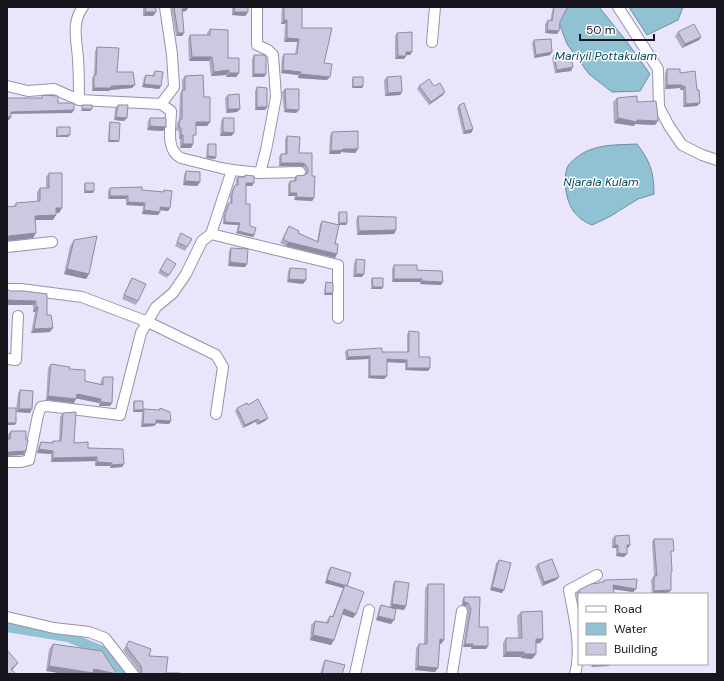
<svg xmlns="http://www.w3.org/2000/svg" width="724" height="681" viewBox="0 0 724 681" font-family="'DM Sans',sans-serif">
<rect width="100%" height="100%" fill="#ebe5fc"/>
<path fill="#91c2d3" stroke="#6c8e9d" d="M568,7H599L627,42L650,74L640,91L612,92L589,74L567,44L559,23Z
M629,7H683L678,20L647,35Z
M637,144C650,161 654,172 654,194L638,199L609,217L592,225C585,222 580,219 575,213C566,203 562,178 568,166C571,161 581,154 585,152C601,144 619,145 637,144Z"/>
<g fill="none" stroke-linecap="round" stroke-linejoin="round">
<path stroke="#91c2d3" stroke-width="10" d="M7,627L68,637L105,652L122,674"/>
<g stroke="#9891ab" stroke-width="12">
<path id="street" d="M257,7V45L268,50L273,55L276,97L266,150L260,173L232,170L211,234L338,265V318
M618,7L658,69L659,107L669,126L682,145L702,155L717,160
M432,42L435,7
M7,86L28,91L54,89L79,100L161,104L174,87L172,54L165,7
M79,100C79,86 79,72 78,59C77,42 71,22 83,7
M161,104L171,111C171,126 165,150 181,158L221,168L232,170
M260,173L300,172
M7,247L52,242
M7,289H21L82,297L148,322L216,355L223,367L216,414
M7,359L16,360L18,316
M7,462H21L29,460L38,415L41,407L47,406L120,415L141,333L156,307L173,293L186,274L202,241L211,234
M7,617L54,628L89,632L105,638L133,674
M355,674L369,610
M452,674L462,611
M575,674C582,648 574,616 569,590L597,575"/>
</g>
<use href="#street" stroke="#fff" stroke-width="10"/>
</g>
<path fill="#b1abc2" d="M143,7H156V12L153,16H143Z
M171,7H188L186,11L182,12L184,33L182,36H176Z
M232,7H248V12L245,16L232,15Z
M282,7H302V28L324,63L327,80L298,78V75L281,73L282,57L284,54H295L297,42H284L285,24H281Z
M553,7H568L560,22L557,34L545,33V24L548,20L550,21Z
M210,29L228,58L239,73L236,77H226V75L211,76L209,61H189L188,39L190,35H207V33Z
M678,32L701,37L699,40L682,48L675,36Z
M397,33L412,52L410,55H406L404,59H395V36Z
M534,40L552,52L550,55L534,58L532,43Z
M97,47L117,72L132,88L110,90L109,91H92V78L94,76L95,51Z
M254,55L266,74L264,77H252V59Z
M554,55L571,71L555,73L552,58Z
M667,69L680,73L697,90L700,103L697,106L683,107V90H680V88L665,89V73Z
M155,71L161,86L159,89L142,87L144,77L146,75L152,76L153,74Z
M185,76L204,97L210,122L207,126H196L193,139V144L191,148H180V139H179V132L176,130L177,123L179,120L180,94L182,90V80Z
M353,77L363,86L362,88H352V79Z
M387,77L402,92L400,95L385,96L384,80Z
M419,86H434L445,92L443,95L429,105L417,89Z
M257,87L265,110H255V91Z
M285,89L296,113L284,112L282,92Z
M228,95L237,112L226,113L225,98Z
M617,98L637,102L655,125L635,124L634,126L614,123L613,102Z
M118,105L127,118L124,121L114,120L115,108Z
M459,105L473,129L471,133L463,134L457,108Z
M150,118L163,131L147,130L148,121Z
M223,118L234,133L231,136H220L221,121Z
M110,122L119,141L118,142H108L109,124Z
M57,127L68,137H56V129Z
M332,132L358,149L355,153L341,152L340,154H329L330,136Z
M287,136L299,153L312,176L314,198L312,201L294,200L295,196H288V184L290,181H294V179L296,176L305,175L306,171L303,167L300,166H279V157L281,154H285V139Z
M208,144L215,159L206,158L207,146Z
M186,171L200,182L197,186L183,185L184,175Z
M49,173L62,208L59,213H56V215L53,220H35L33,238L7,241V207H14L16,203L37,202V192L40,188H46V177Z
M245,175L252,186H246V204L250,226L254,235L253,237L236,233L238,225L223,224V217L227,205L229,203H230V196L233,188L235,185H236V179L238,177H244Z
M85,183L93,193H84V185Z
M110,188L163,192L164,190L170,208L168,211L160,210L158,215L142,214L143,206L126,205V199H108V191Z
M339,212L346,225H339L335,244V258L286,246L280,243L289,226L298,233L317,241L320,224L322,221L338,225V214Z
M358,216L396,230L394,234L357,235L356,220Z
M181,233L187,247L185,251L175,246Z
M74,240L89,274L86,279L64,274L70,246Z
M231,248L247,264L245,267L228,266L229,251Z
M167,258L176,264L167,278L158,273Z
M356,259L364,274L362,277H353L354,263Z
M394,265L417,270L441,285L420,284V282H392V269Z
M290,268L303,284L287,282L288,271Z
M132,278L138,301L136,305L122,299L130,281Z
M372,278L382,289H371V280Z
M326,282L332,295H324L325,284Z
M10,291L47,294V315L50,332L31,333L35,312H33V305Z
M409,331L419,357L430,368L428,371L405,370V363L387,362V376L384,379L368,378V359L346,360L345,352L347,350L382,352H407V334Z
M51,364L69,369L85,381L100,384L101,381L103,377L110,406H99V403L76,398L74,403L46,400L48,368Z
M20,390L30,413L16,412L15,425H7L16,411L18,393Z
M134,401L143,410L144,409L159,410L160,408L171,421L169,424L156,423L154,426L141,427L142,412H133V403Z
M248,405L268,418L265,421L257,425L255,422L243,428L235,411L237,408Z
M63,413L74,443L124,464L122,467L110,468V466H95V461L51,462V454L37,453L39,445L41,442L52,443L53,441H59L60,417Z
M11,431L26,451L23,455L8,439V434Z
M615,536L630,545L628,548H627L624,557L616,556V548H612V539Z
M654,539L671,555V590L668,593L652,594L651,580L654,576L652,542Z
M499,560L502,593L490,590L496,563Z
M538,564L556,580L542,586L535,567Z
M331,567L347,586L353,618L342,614L334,640L331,645L310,640L311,625L315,621L326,622L330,616L332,617L343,588L325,583L328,571Z
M604,580L636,589L633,592L613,589L614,594H579V602H578L576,593L579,590L598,583L599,582H603Z
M395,581L404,610L395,608L391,624L376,620L379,608L381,605L390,607L393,584Z
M428,584L441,644H439L438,668L435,672L415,670L416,648L419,644H424L425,588Z
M464,597H480L479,627L488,646L486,649H471V647H463L468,612L466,606L462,605V600Z
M521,612L543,639L540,643H536V654L532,659L521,658V657H503V643L506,638H518L517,616Z
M129,641L149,656L166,673L180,674H139L138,670L123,650Z
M53,644L102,651L46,671L49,649Z
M325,660L342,674H320L323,664Z"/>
<path fill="#908b9e" d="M188,8L186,11L180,12L182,9Z
M145,12H156L153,16H143Z
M234,12H248L245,16L232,15Z
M284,20H287L285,24H281Z
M547,30L559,31L557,34L545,33Z
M178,33H184L182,36H176Z
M701,37L699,40L682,48L685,44Z
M287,38L299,39L297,42H284Z
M406,52H412L410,55H404Z
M552,52L550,55L534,58L536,55Z
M398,56H406L404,59H395Z
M192,57H212L209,61H189Z
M573,67L571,71L555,73L557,70Z
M229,70L226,75L211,76L214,72Z
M283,70L301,72L298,75L281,73Z
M229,73H239L236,77H226Z
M254,74H266L264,77H252Z
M300,74L330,77L327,80L298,78Z
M144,84L161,86L159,89L142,87Z
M135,85L132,88L110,90L109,91H92L94,88Z
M667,85H682L680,88L665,89Z
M363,86L362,88H352L353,87Z
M685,86L683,90H680L682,87Z
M402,92L400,95L385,96L388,93Z
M445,92L443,95L429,105L431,102Z
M700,103L697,106L683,107L686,104Z
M257,107H267L265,110H255Z
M82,109H92L90,111H81Z
M228,109H240L237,112L226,113Z
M286,109L299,110L296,113L284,112Z
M74,110L72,113L9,114L11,112Z
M7,117H11L9,120H7Z
M116,117L127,118L124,121L114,120Z
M618,118L637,120L658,121L655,125L635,124L634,126L614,123Z
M196,122H210L207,126H194Z
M150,126L166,127L163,131L147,130Z
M473,129L471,133L463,134L465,131Z
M223,132L234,133L231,136H220Z
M70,135L68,137H56L57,136Z
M181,135H183L180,139H179Z
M109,140L119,141L118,142H108Z
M183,144H193L191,148H180Z
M343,149H358L355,153L341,152L340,154H329L331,151Z
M208,156L216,157L215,159L206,158Z
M281,163H302L305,164L303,167L300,166H279Z
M185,181L200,182L197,186L183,185Z
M246,183H254L252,186H244Z
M85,191H94L93,193H84Z
M290,193H297L295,196H288Z
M110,196H128L126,199H108Z
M296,197L314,198L312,201L294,200Z
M128,202L145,203L143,206L126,205Z
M160,207L170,208L168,211L158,210Z
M56,208H62L59,213H53Z
M144,210L160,212L158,215L142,214Z
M56,215L53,220H32L35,216Z
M225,222L240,223L238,225L223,224Z
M339,223H347L346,225H338Z
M396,230L394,234L357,235L359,231Z
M238,231L254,235L253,237L236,233Z
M36,233L33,238L7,241V238L9,236Z
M288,242L337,254L335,258L286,246Z
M230,262L247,264L245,267L228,266Z
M67,269L89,274L86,279L64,274Z
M356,274H364L362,277H353Z
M289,279L306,280L303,284L287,282Z
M394,279H422L420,282H392Z
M422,281L443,282L441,285L420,284Z
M373,287H383L382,289H371Z
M325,293H333L332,295H324Z
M7,300L36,301L33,305H7Z
M36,307H38L35,312H33Z
M53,328L50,332L31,333L34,329Z
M370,356L368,359L346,360L348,357Z
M387,359L407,360L405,363L385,362Z
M407,368H430L428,371L405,370Z
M370,376H387L384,379L368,378Z
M77,394L101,399L99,403L74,398Z
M48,396L76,399L74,403L46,400Z
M101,402L112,403L110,406H99Z
M19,409H32L30,413L16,412Z
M134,410H143L142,412H133Z
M268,418L265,421L257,425L259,422Z
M258,419L255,422L243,428L245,425Z
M156,420L171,421L169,424L154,423Z
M7,423H16L15,425H7Z
M143,424H156L154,426L141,427Z
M39,449L53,451L51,454L37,453Z
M26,451L23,455L7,456V453L9,452Z
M97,457L95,461L51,462L53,458Z
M97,462L112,463L110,466H95Z
M124,464L122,467L110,468L112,465Z
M615,545H618L616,548H612Z
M627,545H630L628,548H625Z
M618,553L627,554L624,557L616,556Z
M559,577L556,580L542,586L544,582Z
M327,580L347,586L345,585L343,588L325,583Z
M613,585L636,589L633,592L611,589Z
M492,587L504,590L502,593L490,590Z
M671,590L668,593L652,594L654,591Z
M464,602L468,603L466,606L462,605Z
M392,604L406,606L404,610L390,608Z
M344,609L356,614L353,618L341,614Z
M378,616L394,620L391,624L376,620Z
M313,635L334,640L331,645L310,640Z
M440,639L444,640L441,644H437Z
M536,639H543L540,643L533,644Z
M465,644H473L471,647H463Z
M473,646H488L486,649H471Z
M506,652H524L521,657H503Z
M524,654H536L532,659L521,658Z
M18,663L14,668L8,674L11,669Z
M593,664H610L609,666L591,667Z
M49,666L94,669L117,674H64L46,671Z
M418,666L438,668L435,672L415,670Z"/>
<path fill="#cec7e2" stroke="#908b9e" d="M146,7H156V12H145Z
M174,7H188V8L182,9L184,33H178Z
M235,7H248V12H234Z
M284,7H302V28H332L324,63L332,64L330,77L300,74L301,72L283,70L284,54H297L299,39L287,38V20H284Z
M554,7H568L566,10L560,22L559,31L547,30L548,20L552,21Z
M694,24L701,37L685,44L678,32Z
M210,29L228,30V58H239V73H229V70L214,72L212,57H192L190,35H210Z
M412,32V52H406V56H398L397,33Z
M551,39L552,52L536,55L534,40Z
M97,47L119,48L117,72H133L135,85L111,86V88H94V75H96Z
M570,53L573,67L557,70L554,55Z
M254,55H266V74H254Z
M667,69H680V73L695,71L697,90H699L700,103L686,104L685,86L682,87V85H667Z
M155,71L163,72L161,86L144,84L146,75L154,76Z
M203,75L204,97H210V122H196V135H193V144H183V135H181V128L179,127L180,119H182V90H185V76Z
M401,76L402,92L388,93L387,77Z
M353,77H363V86L353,87Z
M429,79L434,86L440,83L445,92L431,102L419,86Z
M257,87L267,88V107H257Z
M285,89H299V110L286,109Z
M239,94L240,109H228V95Z
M42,95L58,96V103H74V110L11,112V117H7V98H42Z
M637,96V102L656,101L657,108L658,121L637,120V122L618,118L617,98Z
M464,103L473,129L465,131L459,105Z
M82,105H92V109H82Z
M118,105H128L127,118L116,117Z
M150,118H166V127L150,126Z
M223,118H234V133L223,132Z
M110,122L120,123L119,141L109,140Z
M57,127H70V135L57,136Z
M358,131V149H343V150L331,151L332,132Z
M287,136L300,137L299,153H312V176H315L314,198L296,197L297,193H290V181H296V176L305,175L308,173V169L305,164L302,163H281V154H287Z
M208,144H216V157L208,156Z
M186,171L200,172V182L185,181Z
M49,173H62V208H56V215L35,216L36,233L9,236L7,238V207L16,206V203L40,201V188H49Z
M245,175L254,176V183H246V204H250V226L256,228L254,235L238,231L240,223L225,222V215L229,203H232V194L235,185H238V177H245Z
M85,183H94V191H85Z
M142,187V190L164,192V190L172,191L170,208L160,207V212L144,210L145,203L128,202V196H110V188Z
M339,212H347V223H339Z
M358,216L396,217V230L359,231Z
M322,221L339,225L335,244H338L337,254L288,242L283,239L289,226L299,231L298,233L318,242Z
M181,233L192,239L187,247L177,242Z
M97,236L89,274L67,269L74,240Z
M231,248L248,249L247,264L230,262Z
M167,258L176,264L169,275L160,270Z
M356,259L365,260L364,274H356Z
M394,265H417V270L442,271L443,282L422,281V279H394Z
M290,268L306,269V280L289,279Z
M132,278L146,284L138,301L124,295Z
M372,278H383V287H373Z
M326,282L333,283V293H325Z
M7,289L10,291H24L47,294V315H51L53,328L34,329L38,307H36V301L7,300Z
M409,331L419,332V357H430V368H407V360L387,359V376H370V356L348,357L347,350L382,348V352H409Z
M51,364L70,367L69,369L85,370V381L103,385V377H113L112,403L101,402V399L77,394L76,399L48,396Z
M20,390L33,391L32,409H19Z
M258,399L268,418L259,422L258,419L245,425L237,408L247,403L248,405Z
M134,401H143V410H134Z
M7,408H16V423H7Z
M160,408L170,412L171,421L156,420V424H143L144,409L160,410Z
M76,412L74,443L88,442V448L123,449L124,464L112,465V463L97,462V457L53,458V451L39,449L41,442L53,443V441H61L63,413Z
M11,431H26V440H28L26,451L9,452L7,453V439H10Z
M629,535L630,545H627V554L618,553V545H615V536Z
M654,539H673L674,551H671L672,572H671V590L654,591V576H657Z
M552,559L559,577L544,582L538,564Z
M499,560L511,563L504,590L492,587Z
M331,567L351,573L347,586L327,580Z
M637,579L636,589L613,585L614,594H579V590L591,584L599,583V582H604V580Z
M395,581L409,583L406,606L392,604Z
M428,584H444V640L440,639L438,668L418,666L419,644H427Z
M345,585L364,592L356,614L344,609L334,640L313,635L315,621L328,623L330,616L333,617Z
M464,597H480L479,627H488V646H473V644H465L471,609L468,603L464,602Z
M381,605L396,609L394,620L378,616Z
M542,611L543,639H536V654H524V652H506V638H522L521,612Z
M129,641L151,649L149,656L168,657L166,673H180V674H141L142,672L141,666L126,646Z
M53,644L102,651L117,674L94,669L93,673L49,666Z
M7,650L18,663L11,669L16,674H7Z
M325,660L345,665L342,674H322Z"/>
<g text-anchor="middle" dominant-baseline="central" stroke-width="3" stroke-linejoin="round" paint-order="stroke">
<g font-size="12" font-style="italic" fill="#00495b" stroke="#fff">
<text x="606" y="56">Mariyil Pottakulam</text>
<text x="601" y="182">Njarala Kulam</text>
</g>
</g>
<rect width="724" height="681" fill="none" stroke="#17151e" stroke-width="16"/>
<rect x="578" y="593" width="130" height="72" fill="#ffffff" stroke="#a2a1a5"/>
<rect x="586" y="606" width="20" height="6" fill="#ffffff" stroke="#a2a1a5"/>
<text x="614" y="613" font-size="12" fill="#17151e">Road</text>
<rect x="586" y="623" width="20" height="12" fill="#91c2d3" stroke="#a2a1a5"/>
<text x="614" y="633" font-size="12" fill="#17151e">Water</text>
<rect x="586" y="643" width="20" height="12" fill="#cec7e2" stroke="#a2a1a5"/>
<text x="614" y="653" font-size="12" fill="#17151e">Building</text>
<path d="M580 34v6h74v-6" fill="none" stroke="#17151e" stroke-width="2"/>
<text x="586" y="34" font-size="12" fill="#17151e" stroke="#ffffff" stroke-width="3" paint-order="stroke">50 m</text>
</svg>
